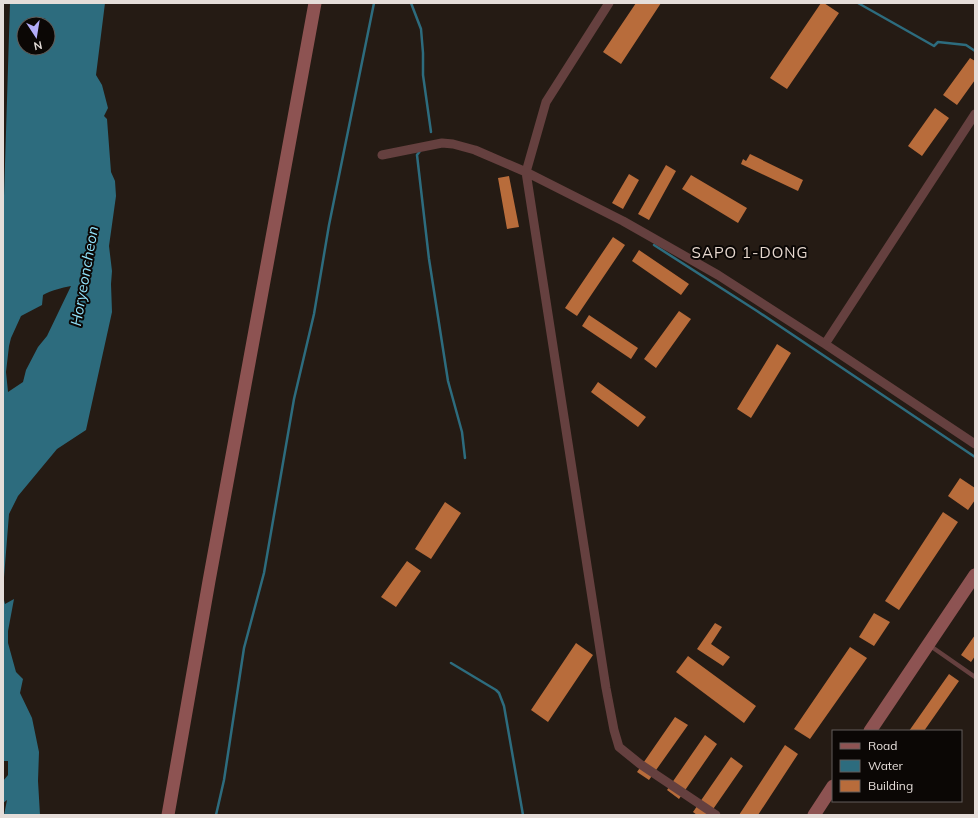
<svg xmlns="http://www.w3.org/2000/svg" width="978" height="818" viewBox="0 0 978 818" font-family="Mulish,sans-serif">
<rect width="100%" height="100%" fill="#251b14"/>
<path fill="#2d6c7e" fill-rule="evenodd" d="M10,3H105L96,75L102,85L108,108L104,116L107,119L111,172L115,181L116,196L109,246L112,271L111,284L112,312L86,430L57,449L18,496L9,514L3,590V228ZM24,24H48V48H24ZM71,286L47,336L38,347L26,370L23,382L8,392L6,372L9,346L11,338L21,316L42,305L43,295C52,290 61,288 71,286Z
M3,596L5,604L14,599L8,631V643L16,672L23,679L20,693L32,718L39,752L38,781L40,815H4L7,800L3,803V781L8,775V761H3Z"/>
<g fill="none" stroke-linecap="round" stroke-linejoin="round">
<path stroke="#2d6c7e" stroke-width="2.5" d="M411,3L421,29L423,53V75L431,132
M858,3L934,46L938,42L966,45L975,51
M420,151L417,155L429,259L448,381L462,432L465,458
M654,245L757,311L975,457
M451,663L496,690L499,693L504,706L523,815
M216,815L224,780L244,648L264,573L294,399L314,314L329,225L374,3"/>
</g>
<path fill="#b86c3b" d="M636,3H661L621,64L603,52Z
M821,3H824L839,13L787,89L770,78Z
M970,58L975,61V80L957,105L943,95Z
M935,108L949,118L922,156L908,146Z
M750,154L803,180L798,191L741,164L743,159L746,161Z
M666,165L676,171L649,220L638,214Z
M629,174L639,180L623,209L612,203Z
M691,175L747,208L738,223L682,189Z
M509,176L519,227L507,229L498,178Z
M613,237L625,245L577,316L565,308Z
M639,250L689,284L681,295L632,261Z
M679,311L691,319L656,368L644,359Z
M589,315L638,348L631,359L582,326Z
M777,344L791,353L751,418L737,409Z
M598,382L646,417L638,427L591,392Z
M960,478L975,488V500L968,510L948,496Z
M445,502L461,513L431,559L415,549Z
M943,512L958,522L899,610L885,601Z
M407,561L421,571L396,607L381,597Z
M874,613L890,622L874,646L859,637Z
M715,623L722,627L711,644L730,657L723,666L697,649Z
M975,635V656L971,662L961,655Z
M576,643L593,655L548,722L531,710Z
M850,647L867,658L810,739L794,729Z
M688,656L756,706L744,723L676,672Z
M949,674L959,681L924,731H909Z
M675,717L688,725L649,780L637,772Z
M705,735L717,744L679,799L667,790Z
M785,745L798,754L758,815H739Z
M731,757L743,766L709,815H697L693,812Z"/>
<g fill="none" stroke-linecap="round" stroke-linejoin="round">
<path stroke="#65403f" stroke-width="4.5" d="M929,645L975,677"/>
<path stroke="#65403f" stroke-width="9" d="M609,3L546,102L526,172L606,688L614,730L619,747L640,764L716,815
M382,155L442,143L453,144L475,150L526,172L623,221L718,275L825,344L975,444
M825,344L975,114"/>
<path stroke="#8d5352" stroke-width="13" d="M870,731L975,575
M168,815L209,581L315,3
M814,815L833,786"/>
</g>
<g text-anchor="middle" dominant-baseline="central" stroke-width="4" stroke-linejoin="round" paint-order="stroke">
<g font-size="15" letter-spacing="1" fill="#e7d8cf" stroke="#0b0705">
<text x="750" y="252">SAPO 1-DONG</text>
</g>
<g font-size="15" font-style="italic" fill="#92e4fd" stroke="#0b0705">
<text transform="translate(84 276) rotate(-80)">Horyeoncheon</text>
</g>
</g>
<rect width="978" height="818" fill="none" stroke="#e5ddd9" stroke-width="8"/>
<rect x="832" y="730" width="130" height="72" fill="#0b0705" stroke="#625d5a"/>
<rect x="840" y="743" width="20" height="6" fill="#8d5352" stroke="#625d5a"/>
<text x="868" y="750" font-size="12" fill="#e5ddd9">Road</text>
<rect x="840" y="760" width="20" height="12" fill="#2d6c7e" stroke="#625d5a"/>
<text x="868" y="770" font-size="12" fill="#e5ddd9">Water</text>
<rect x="840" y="780" width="20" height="12" fill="#b86c3b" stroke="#625d5a"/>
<text x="868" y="790" font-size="12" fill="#e5ddd9">Building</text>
<g transform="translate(36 36) rotate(168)"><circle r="19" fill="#0b0705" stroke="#625d5a"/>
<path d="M0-3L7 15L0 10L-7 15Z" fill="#b3adf9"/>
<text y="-6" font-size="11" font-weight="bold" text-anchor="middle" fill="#e5ddd9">N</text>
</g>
</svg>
